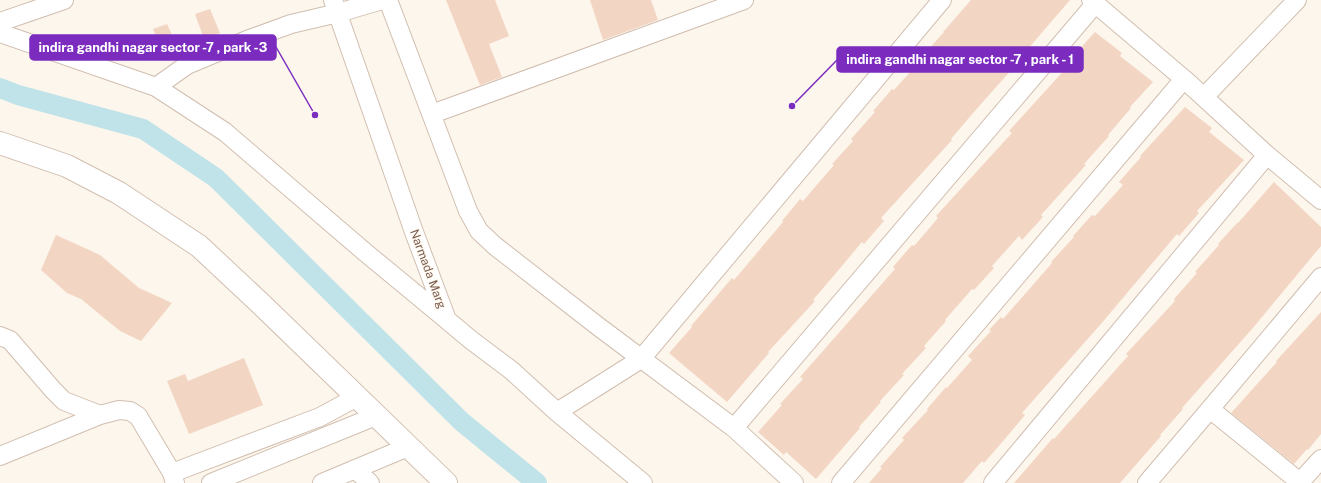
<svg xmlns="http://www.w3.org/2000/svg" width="1321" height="483" viewBox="0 0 1321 483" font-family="'Public Sans',sans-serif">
<rect width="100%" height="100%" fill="#fdf6ec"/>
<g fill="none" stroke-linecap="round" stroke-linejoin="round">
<path stroke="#bfe3e8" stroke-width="20" d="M0,88L18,95L143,129L216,178L462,422L537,483"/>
</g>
<path fill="#f3d5c3" d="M446,0H495L509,36L489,44L502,77L480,85Z
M590,0H651L658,20L603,40Z
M971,0H1070L1020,58L1021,59L973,113L951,139L952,140L881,218L884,221L864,244L862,242L836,273L813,300L815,301L768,352L769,353L727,402L669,353L692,327L691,326L732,278L734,280L783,222L782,221L800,199L803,201L834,165L832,164L853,141L851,139L875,112L873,111L892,89L894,90L920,61L919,60L944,32H943Z
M210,9L220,33L204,39L195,14Z
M167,24L178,48L163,54L153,29Z
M1095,32L1122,53L1120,56L1153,82L1130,107L1131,108L1108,135L1109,136L1084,164L1086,165L1041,215L1043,217L1022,240L1019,236L992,266L994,268L974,290L972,289L945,320L946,321L924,346L926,348L902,374L904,375L880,401L881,402L859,427L860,428L816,479L786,452L784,455L758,432L782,405L780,404L803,379L800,377L895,269L893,267L912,245L914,246L938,218L936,216L1012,133L1009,131L1078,55L1076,53Z
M1185,107L1212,128L1209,132L1244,160L1197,211L1199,213L1179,236L1177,234L1100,325L1022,413L1025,415L1004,440L984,463L982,461L963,483H869L882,468L880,467L904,440L902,438L928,410L927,409L946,387L947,388L972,360L968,356L991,331L989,330L1001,317L1003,319L1052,263L1051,262L1074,237L1073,236L1092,215L1095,216L1123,185L1119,182L1141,157L1140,156Z
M1274,182L1321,227V246L1252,329L1182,408L1183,409L1160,435L1161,436L1120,483H1014L1053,438L1054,439L1128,356L1126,354L1175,301L1174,299L1197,273L1195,272L1219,245L1218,244L1237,223H1238Z
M56,235L100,255L139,288L172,303L141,341L120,331L81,299L67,293L41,270Z
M1321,312V434L1308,450L1307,449L1294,464L1231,413L1277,362L1276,361Z
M244,358L263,405L189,434L167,381L185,374L188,381Z"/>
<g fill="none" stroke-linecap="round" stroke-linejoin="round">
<g stroke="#d1beb0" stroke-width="20">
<path id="minor" d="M333,0L414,232L447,320L471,340L511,370L557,412L643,483
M388,0L468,211L479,231L495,246L599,327L734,428L794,483
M1091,0L1184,79L1267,155L1321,200
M0,22L64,0
M0,33L156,87L225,132L366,253L446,319
M156,87L187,65L247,40L291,24L338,13L382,0
M1204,97L1297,0
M432,114L744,0
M0,336L10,340L53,390L64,401L100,415L119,410L130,411L138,416L172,473L175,483
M1210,409L1301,483
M557,412L641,359L942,0
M734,428L1095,4
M0,456L100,415
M355,469L370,483
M172,473L320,417L357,397
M1300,482L1321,459
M211,483L376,416
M322,483L408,447
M841,483L1184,79
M993,483L1267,155
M1147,483L1210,409L1321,277"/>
</g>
<g stroke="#d1beb0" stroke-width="24">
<path id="tertiary" d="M0,143L67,166L119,193L199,246L261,304L446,483"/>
</g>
<use href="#minor" stroke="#fff" stroke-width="18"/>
<use href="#tertiary" stroke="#fff" stroke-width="22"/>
</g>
<g text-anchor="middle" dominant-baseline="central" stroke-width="3" stroke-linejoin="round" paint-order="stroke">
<g font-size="12" fill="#7a5c4d" stroke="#fffaf3">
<text transform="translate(428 269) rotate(70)">Narmada Marg</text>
</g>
</g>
<path fill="none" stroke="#7b2cbf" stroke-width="1.5" d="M315 115L276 47M792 106L837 60"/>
<g fill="#7b2cbf" stroke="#fffaf3" stroke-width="1.5">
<circle cx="315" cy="115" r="4"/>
<circle cx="792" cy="106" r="4"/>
</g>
<g fill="#7b2cbf" stroke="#7b2cbf" stroke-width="1.5">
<rect x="30" y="35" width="246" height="25" rx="4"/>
<rect x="837" y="47" width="246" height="25" rx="4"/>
</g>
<g font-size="13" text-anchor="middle" font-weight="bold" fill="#fff">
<text x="153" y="52">indira gandhi nagar sector -7 , park -3</text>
<text x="960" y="64">indira gandhi nagar sector -7 , park - 1</text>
</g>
</svg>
